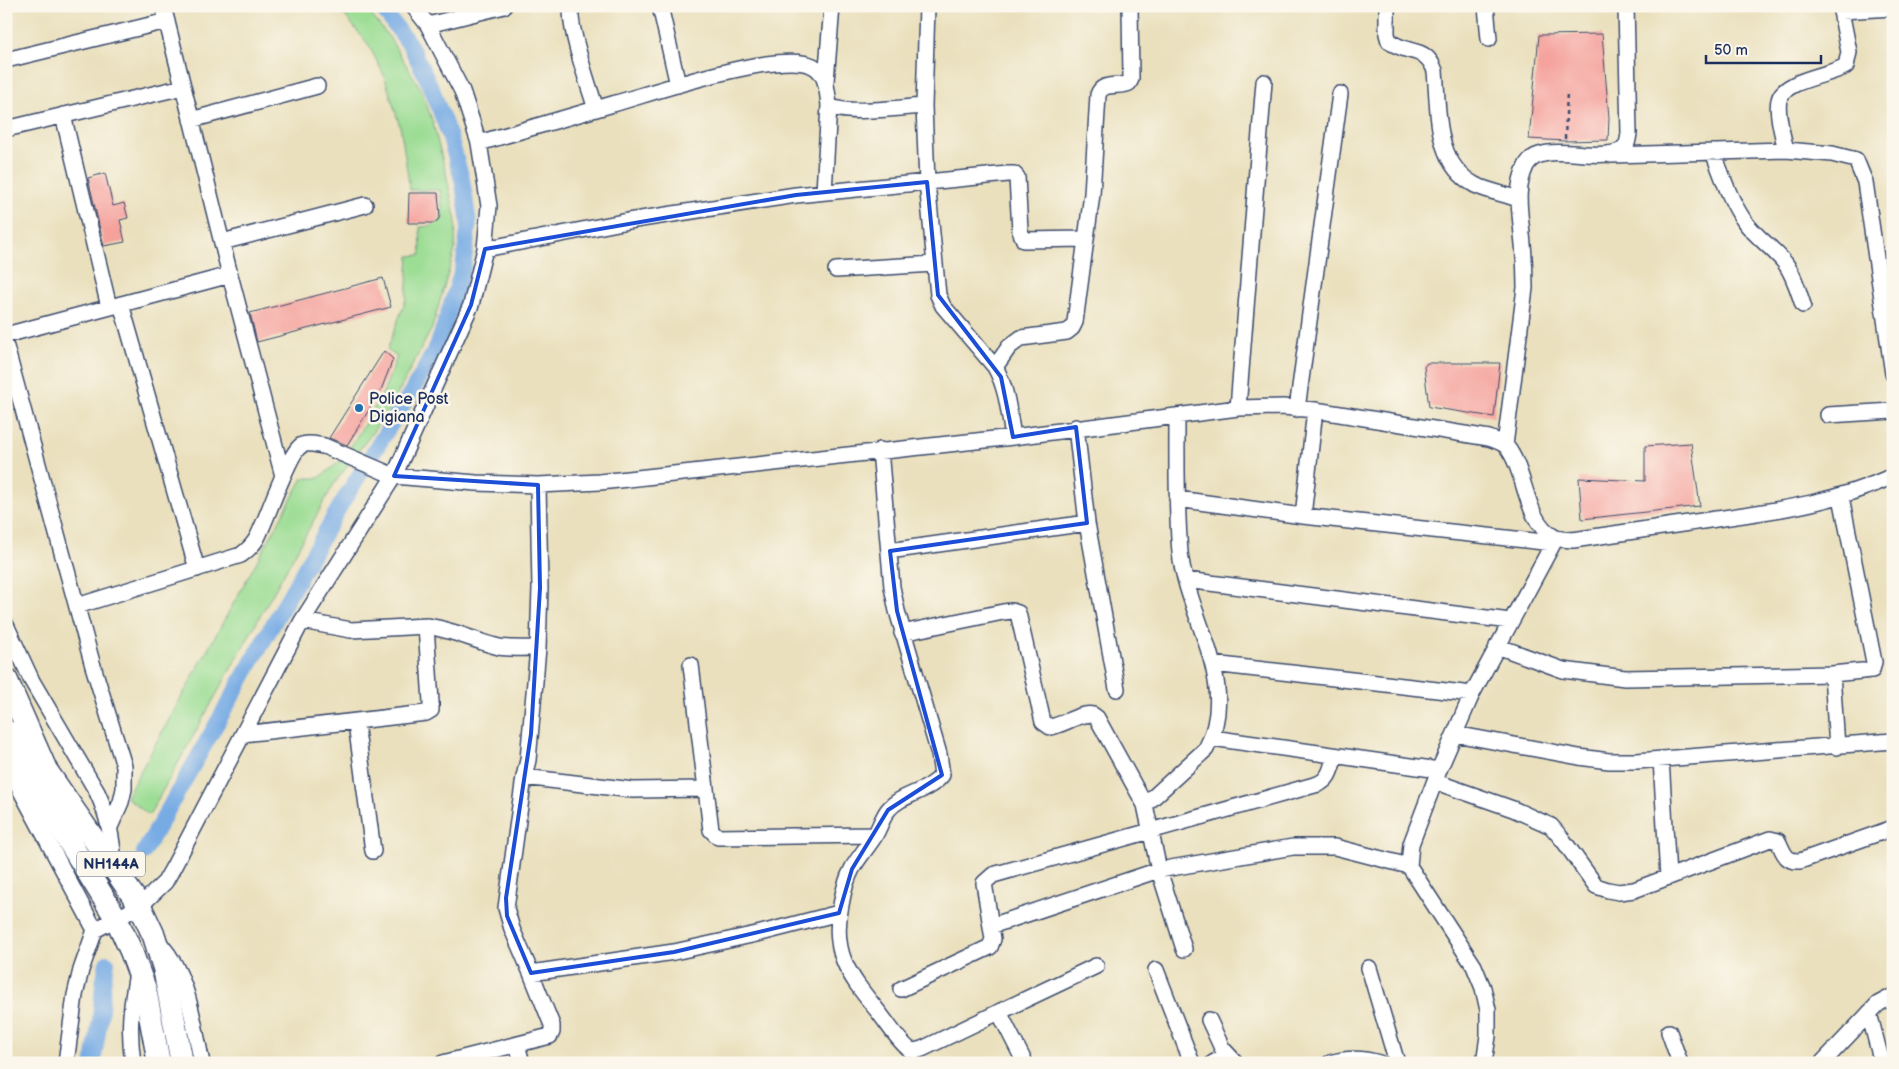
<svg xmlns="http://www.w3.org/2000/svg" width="1899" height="1069" viewBox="0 0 1899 1069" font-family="'Balsamiq Sans',sans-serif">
<rect width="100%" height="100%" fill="#fbf7ec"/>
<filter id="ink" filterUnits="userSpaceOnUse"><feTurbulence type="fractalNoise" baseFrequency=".02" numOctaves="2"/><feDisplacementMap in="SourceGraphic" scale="10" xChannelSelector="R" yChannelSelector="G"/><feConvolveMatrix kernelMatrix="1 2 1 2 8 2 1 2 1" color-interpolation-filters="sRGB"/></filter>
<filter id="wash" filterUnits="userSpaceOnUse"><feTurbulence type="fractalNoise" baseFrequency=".0096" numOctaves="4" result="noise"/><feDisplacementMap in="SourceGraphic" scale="20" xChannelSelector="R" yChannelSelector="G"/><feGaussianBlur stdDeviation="1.12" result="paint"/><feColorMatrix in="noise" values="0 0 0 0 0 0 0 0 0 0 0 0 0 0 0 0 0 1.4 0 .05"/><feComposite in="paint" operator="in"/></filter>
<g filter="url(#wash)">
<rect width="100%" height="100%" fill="#eae0bd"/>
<path fill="#9cdd94" stroke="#5c8679" d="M337,6H364L389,37L408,68L421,89L432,120L446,173L456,221L455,250L432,328L389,410L334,484L149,815L126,797L303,478H319L343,459L383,393L397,357L387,350L406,299L409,256L421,255L420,227L431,226L442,220V207L440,190H410L401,130L384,75L368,44Z"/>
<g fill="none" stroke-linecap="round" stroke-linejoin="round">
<path stroke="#77abe4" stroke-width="16" d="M144,852L340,506L418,381L438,344L463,268L469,223L462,179L449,135L432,89L410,45L380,6
M93,1063L100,1020L103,984L107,963"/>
</g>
<g id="blocks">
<path fill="#f5a29d" d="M1602,34L1609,118L1608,140L1565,141L1529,139L1539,35Z
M105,173L113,206L124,203L128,218L120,220L125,242L104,246L88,178Z
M409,193H438L440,216L438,220L434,223H408Z
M383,278L391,307L257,342L250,313Z
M384,351L393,359L381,390L359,426L347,445L329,438Z
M1427,363H1500L1494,417L1429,407L1424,367Z
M1691,443L1700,506L1582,519L1579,478L1645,481V446Z"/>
</g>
</g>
<g filter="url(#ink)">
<use href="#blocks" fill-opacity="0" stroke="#3a4a6c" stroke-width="1"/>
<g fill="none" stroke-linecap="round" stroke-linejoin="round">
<g stroke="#3a4a6c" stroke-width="18">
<path id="minor" d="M163,6L230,275
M572,6C566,21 590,90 596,109
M660,6L678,85
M927,6L924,106L927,182L938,295L943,306L995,367C1007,388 1009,413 1013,437
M1387,6V34L1389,41C1409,56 1426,45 1435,71C1439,111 1434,163 1475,185C1488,191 1504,194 1518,199
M1486,6L1489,39
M1841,11L1893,8
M428,25L504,6
M6,60L167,21
M826,81L832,6
M63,115L109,307
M191,120L317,86
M6,129L183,87
M479,143C524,130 568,117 613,104C652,93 779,49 813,66C827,73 827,91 829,105C841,116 905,107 924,106
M1786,150C1783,137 1776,112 1779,100C1783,80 1829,76 1846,66L1849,52L1840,6
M1713,152C1722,175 1730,201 1745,222C1756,237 1773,248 1785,263C1794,275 1798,290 1803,305
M1611,155L1786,150L1832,154L1856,160L1865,182L1893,374
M824,192L829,105
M222,242L365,205
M485,249L628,221L796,195L1008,174H1014L1017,177L1020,231L1024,240L1085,239
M836,270L934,264
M121,304L197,569
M6,335L230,275L283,476
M6,347L93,666L124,766V789L121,802L110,827
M995,367L1009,347L1021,338L1067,332L1072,328L1075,322L1092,194L1098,95C1102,81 1119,88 1129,83L1131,79L1130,6
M1238,408L1264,82
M1297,409L1340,94
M1828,415L1893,411
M1177,416C1177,461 1176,507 1180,552C1187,618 1241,683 1206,749L1145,805L1159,870L1184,949
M1076,427L1087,523L1117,689
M1505,445L1525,288C1525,270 1524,252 1522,234C1520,211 1515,189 1526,166C1540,136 1611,169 1626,145C1628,143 1628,138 1629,134L1626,6
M880,450L892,587L897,611L939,754L942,775C928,793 902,793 888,810C882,818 879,829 874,837C867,848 858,858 852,869C846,880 843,893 841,905C831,952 848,974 876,1009C887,1022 897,1040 910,1050L915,1051L922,1049L999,1012L1025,1063
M1177,499L1303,516L1553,543
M1303,516L1315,410
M889,551L1087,523
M1186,580L1510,621
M77,606L241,555C248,550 253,545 257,538C266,522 289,451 302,445C309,442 317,445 324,446L394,476L476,483L538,485L600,482L1013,437L1238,408L1283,407L1315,410L1489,438C1494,440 1502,442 1506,446C1527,471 1524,521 1554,537C1559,540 1567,539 1573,540C1621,533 1668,526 1716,519C1779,510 1834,503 1893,476
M302,621L351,630L426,626C452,629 474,641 499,647C512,649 525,648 538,648
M6,625L32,681L97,792C109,817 113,840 114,867
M902,633L1003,612L1012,611L1018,613L1043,722L1050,727C1064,725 1080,712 1093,715L1097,718L1145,805
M1497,646L1563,670L1625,678L1832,674L1872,670L1874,662L1841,497
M1213,664L1472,694
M691,665L711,830L718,837L875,835
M1832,674L1837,747
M356,723L373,851
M243,734L426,713L431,710V702L426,626
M1455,734L1579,757L1609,761H1637L1893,741
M1212,738L1439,770
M1661,759L1668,877
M6,763L95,930
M524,777L633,790L706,789
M1436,782L1513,809L1551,826L1563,840L1596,886L1608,890L1619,892L1634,890L1770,839L1778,841C1784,853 1785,862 1800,861L1893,828
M991,926L1159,870L1293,847H1335L1409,866
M161,945C189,977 193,1022 202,1063
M1369,968L1397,1063
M1156,970L1192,1063
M531,973L512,929L506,908L524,777L528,760L538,648L540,588L538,485
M901,989L990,947L993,939L984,883L993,875L1318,784C1330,779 1331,768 1335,756
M999,1012L1096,966
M1869,1013L1882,1063
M1209,1020L1222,1048L1236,1063
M1669,1032L1680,1063
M517,1045L522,1063
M66,1063L75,995L81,970L95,930L140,906L165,882L174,866L302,621L394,476L471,305L485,249L489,206L479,143L462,91L428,25L413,6
M133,1063C128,1028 131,1007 137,973
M443,1063L550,1036L552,1032V1025L531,973L674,952L761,933L839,913
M1213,1063L1228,1055
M1330,1063C1346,1058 1363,1058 1379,1063
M1484,1063L1488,1036V1010L1483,988L1474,966L1409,866L1411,844L1439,770L1472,694L1556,538
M1822,1063L1878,1004L1893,996"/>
</g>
<g stroke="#3a4a6c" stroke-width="25">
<path id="highway" d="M6,679L46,770L140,906L154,936L164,968L182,1063
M6,731L65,835L116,918L131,951L145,989L159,1063"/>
</g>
<path stroke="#3a4a6c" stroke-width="2.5" stroke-dasharray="4 4" stroke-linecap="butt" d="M1565,139L1567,91"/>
<use href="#minor" stroke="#fff" stroke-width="15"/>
<use href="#highway" stroke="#fff" stroke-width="22"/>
</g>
</g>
<path fill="none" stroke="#1d4ed8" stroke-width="4" stroke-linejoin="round" d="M927,182L938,295L1001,377L1013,437L1076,427L1087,523L890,551L897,611L942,775L888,810L852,869L839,913L674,952L531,973L507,916L506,898L531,734L540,588L538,485L394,476L471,305L485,249L796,195Z"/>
<circle fill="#1f6fb2" stroke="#fbf7ec" stroke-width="2" cx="359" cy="408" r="5"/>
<g text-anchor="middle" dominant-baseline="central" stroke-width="5" stroke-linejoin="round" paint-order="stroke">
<rect fill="#fbf7ec" stroke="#5e6b89" stroke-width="1" x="77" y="851.5" width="68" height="25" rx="4"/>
<g font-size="15" font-weight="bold" fill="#1b2f5e">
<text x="111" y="864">NH144A</text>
</g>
<g font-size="16" fill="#1b2f5e" stroke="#fbf7ec" text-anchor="start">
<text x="369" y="399">Police Post<tspan x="369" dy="18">Digiana</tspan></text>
</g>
</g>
<rect width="1899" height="1069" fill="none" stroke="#fbf7ec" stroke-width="25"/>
<path d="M1706 55v8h115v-8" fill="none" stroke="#1b2f5e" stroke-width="2.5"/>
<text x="1714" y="55" font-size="15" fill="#1b2f5e" stroke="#fbf7ec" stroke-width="4" paint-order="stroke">50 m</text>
</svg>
